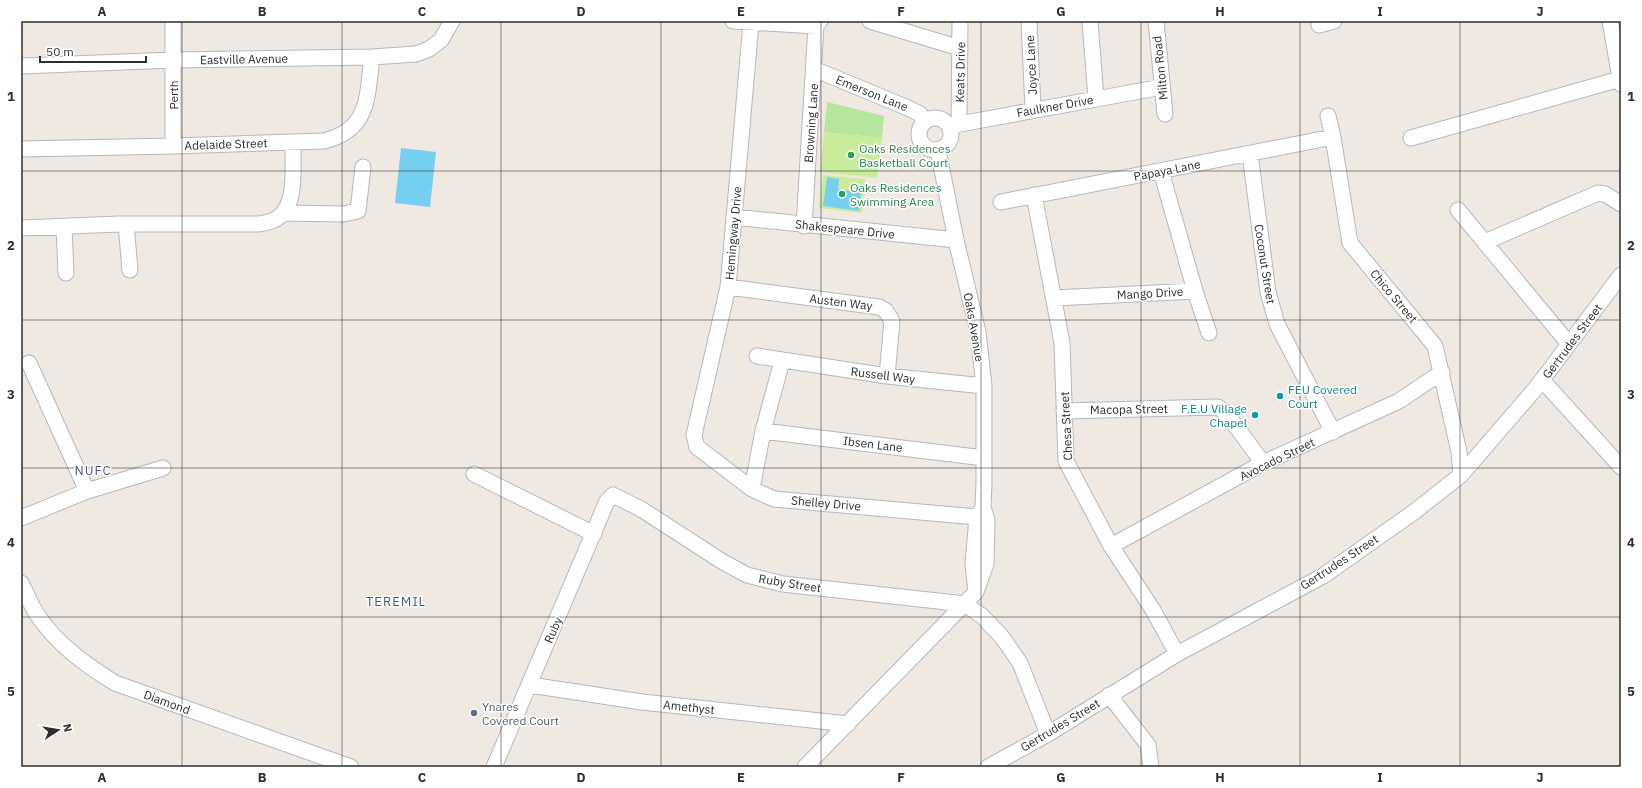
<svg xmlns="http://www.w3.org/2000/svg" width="1642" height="788" viewBox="0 0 1642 788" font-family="'IBM Plex Sans',sans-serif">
<rect width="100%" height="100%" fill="#efe9e1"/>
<path fill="#b6e59e" d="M827,102L884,116L882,138L824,132Z"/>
<path fill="#c9ec9a" d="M824,132L882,138L877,178L820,172Z
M823,175L865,179L862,213L819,208Z"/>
<path fill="#75cff0" d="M401,148L436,152L430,207L395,203Z
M827,177L839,179L838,189L861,193L859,211L823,206Z"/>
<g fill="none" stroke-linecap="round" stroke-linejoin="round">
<g stroke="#b4b7c1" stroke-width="17">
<path id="minor" d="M733,21L816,26
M870,21L960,48
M1029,21L1033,109
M1090,21L1096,99
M1156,21L1165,114
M1610,21L1621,84
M751,23L728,287L694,435L697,447L752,489L774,499L977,517
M1319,25L1334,21
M21,66L173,60L372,57L416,54L429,49L441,40L452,21
M814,69L908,108L920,114L925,122
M1328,116L1333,137L1350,243L1435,346L1459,452L1461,475
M919 134a16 16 0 1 1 32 0a16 16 0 1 1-32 0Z
M959,124L960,21
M949,126L1162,87
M1411,138L1620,79
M173,146V21
M21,149L173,146L324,141C370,130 367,96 372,57
M938,150L956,240L978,332L984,386V483L983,507L977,517L973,564L976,592
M1250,154L1268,292L1277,324L1333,432
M1161,171L1195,291L1209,333
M1034,195L1062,343L1066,461L1111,546L1153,610L1177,654
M1001,202L1333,137
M1458,210L1569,344
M283,213L343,214L358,211L363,167
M734,217L956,240
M126,224L130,270
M804,226L816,26L820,21
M64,227L66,273
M21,228L119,224H259C264,223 270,222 274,220C299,209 292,164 293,142
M1485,242L1598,193L1605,194L1621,204
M728,287L879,307L886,311L892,321L887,376
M1054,298L1195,291
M757,356L887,376L984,386
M29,363L87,491
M1542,380L1621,467
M1064,411L1218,407L1226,413L1263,463
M763,431L984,458
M474,474L594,534
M752,489L763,431L782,361
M21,518L87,491L163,468
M1111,546L1263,463L1399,401L1442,372
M21,583C27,594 31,606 38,616C58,645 86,665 115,683L351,767
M530,685L642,702L848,724
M1109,695L1148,745L1151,767
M494,767L607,501L613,495L641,509L723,562L747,575L783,584L965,604L982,616L1002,637L1020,663L1048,734
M805,767L976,592L986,564L987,520L983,507
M988,767L1048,734L1177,654L1323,576L1414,512L1461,475L1536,388L1621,275"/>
</g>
<use href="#minor" stroke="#fff" stroke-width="15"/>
</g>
<path fill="none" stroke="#2e2e2e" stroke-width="1" stroke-opacity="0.55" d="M182,21V767M342,21V767M501,21V767M661,21V767M821,21V767M981,21V767M1141,21V767M1300,21V767M1460,21V767M21,171H1621M21,320H1621M21,468H1621M21,617H1621"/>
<g fill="#2e9e5b" stroke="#fff" stroke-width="1.5">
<circle cx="851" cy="155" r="4"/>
<circle cx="842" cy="194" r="4"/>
</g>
<g fill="#0f9aa8" stroke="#fff" stroke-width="1.5">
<circle cx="1280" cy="396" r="4"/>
<circle cx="1255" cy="415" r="4"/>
</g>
<circle fill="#5c6f8a" stroke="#fff" stroke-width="1.5" cx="474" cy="713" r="4"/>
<g text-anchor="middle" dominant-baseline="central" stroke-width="3" stroke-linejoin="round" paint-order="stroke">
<g font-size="12" fill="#2e2e2e" stroke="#fff">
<text transform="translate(244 59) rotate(-1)">Eastville Avenue</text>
<text transform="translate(1031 65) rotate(-93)">Joyce Lane</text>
<text transform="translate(1160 68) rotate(-96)">Milton Road</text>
<text transform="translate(960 72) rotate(-89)">Keats Drive</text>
<text transform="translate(872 93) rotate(22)">Emerson Lane</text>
<text transform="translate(173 95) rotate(-90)">Perth</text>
<text transform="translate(1055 106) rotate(-10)">Faulkner Drive</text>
<text transform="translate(811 123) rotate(-86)">Browning Lane</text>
<text transform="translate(226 144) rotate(-2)">Adelaide Street</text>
<text transform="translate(1167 170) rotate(-11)">Papaya Lane</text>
<text transform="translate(845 229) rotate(6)">Shakespeare Drive</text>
<text transform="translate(733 233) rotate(-85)">Hemingway Drive</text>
<text transform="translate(1265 264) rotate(81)">Coconut Street</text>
<text transform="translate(1150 293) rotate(-3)">Mango Drive</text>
<text transform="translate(1394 296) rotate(50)">Chico Street</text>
<text transform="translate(841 302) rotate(7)">Austen Way</text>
<text transform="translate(974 327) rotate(80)">Oaks Avenue</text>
<text transform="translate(1572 341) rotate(-53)">Gertrudes Street</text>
<text transform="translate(883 375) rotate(7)">Russell Way</text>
<text transform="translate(1129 409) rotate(-1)">Macopa Street</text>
<text transform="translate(1066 426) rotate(-93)">Chesa Street</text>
<text transform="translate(873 444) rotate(7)">Ibsen Lane</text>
<text transform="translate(1277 459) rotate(-26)">Avocado Street</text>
<text transform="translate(826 503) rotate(5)">Shelley Drive</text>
<text transform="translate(1339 562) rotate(-33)">Gertrudes Street</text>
<text transform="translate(790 583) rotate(9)">Ruby Street</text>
<text transform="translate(553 630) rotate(-67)">Ruby</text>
<text transform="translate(167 702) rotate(20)">Diamond</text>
<text transform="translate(689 707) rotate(6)">Amethyst</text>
<text transform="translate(1060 725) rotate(-31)">Gertrudes Street</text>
</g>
<g font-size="12" fill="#27864d" stroke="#fff" text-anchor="start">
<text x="859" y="148">Oaks Residences<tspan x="859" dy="14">Basketball Court</tspan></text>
<text x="850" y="187">Oaks Residences<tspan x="850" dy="14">Swimming Area</tspan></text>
</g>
<g font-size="12" fill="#0d838f" stroke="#fff" text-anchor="start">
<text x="1288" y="389">FEU Covered<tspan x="1288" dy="14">Court</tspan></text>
<text x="1247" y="408" text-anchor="end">F.E.U Village<tspan x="1247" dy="14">Chapel</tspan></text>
</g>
<g font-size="12" fill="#4e5e75" stroke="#fff" text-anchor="start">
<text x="482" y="706">Ynares<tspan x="482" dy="14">Covered Court</tspan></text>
</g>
<g font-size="13" letter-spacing="1" fill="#4d5680" stroke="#fff">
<text x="93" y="470">NUFC</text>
<text x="396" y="601">TEREMIL</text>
</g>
</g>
<rect width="1642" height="788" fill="none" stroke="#ffffff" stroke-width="44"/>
<g transform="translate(58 730) rotate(78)" stroke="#ffffff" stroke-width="3" paint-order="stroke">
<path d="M0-3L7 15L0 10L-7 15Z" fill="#2e2e2e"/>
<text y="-6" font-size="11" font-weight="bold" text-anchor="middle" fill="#2e2e2e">N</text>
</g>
<path d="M40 56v6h106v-6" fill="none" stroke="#2e2e2e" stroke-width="2"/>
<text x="46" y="56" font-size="12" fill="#2e2e2e" stroke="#ffffff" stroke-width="3" paint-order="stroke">50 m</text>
<rect x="22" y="22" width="1598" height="744" fill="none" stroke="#2e2e2e" stroke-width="1.5"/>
<g font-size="13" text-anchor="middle" font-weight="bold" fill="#2e2e2e">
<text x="102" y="16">A</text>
<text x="262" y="16">B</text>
<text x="422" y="16">C</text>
<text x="581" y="16">D</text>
<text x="741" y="16">E</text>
<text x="901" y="16">F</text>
<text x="1061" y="16">G</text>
<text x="1220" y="16">H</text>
<text x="1380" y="16">I</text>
<text x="1540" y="16">J</text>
<text x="11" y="101">1</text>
<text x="1631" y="101">1</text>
<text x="11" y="250">2</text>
<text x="1631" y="250">2</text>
<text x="11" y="399">3</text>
<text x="1631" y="399">3</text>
<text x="11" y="547">4</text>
<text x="1631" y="547">4</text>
<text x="11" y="696">5</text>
<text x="1631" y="696">5</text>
<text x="102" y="782">A</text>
<text x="262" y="782">B</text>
<text x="422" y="782">C</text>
<text x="581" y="782">D</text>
<text x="741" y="782">E</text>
<text x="901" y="782">F</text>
<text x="1061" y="782">G</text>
<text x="1220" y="782">H</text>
<text x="1380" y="782">I</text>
<text x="1540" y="782">J</text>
</g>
</svg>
